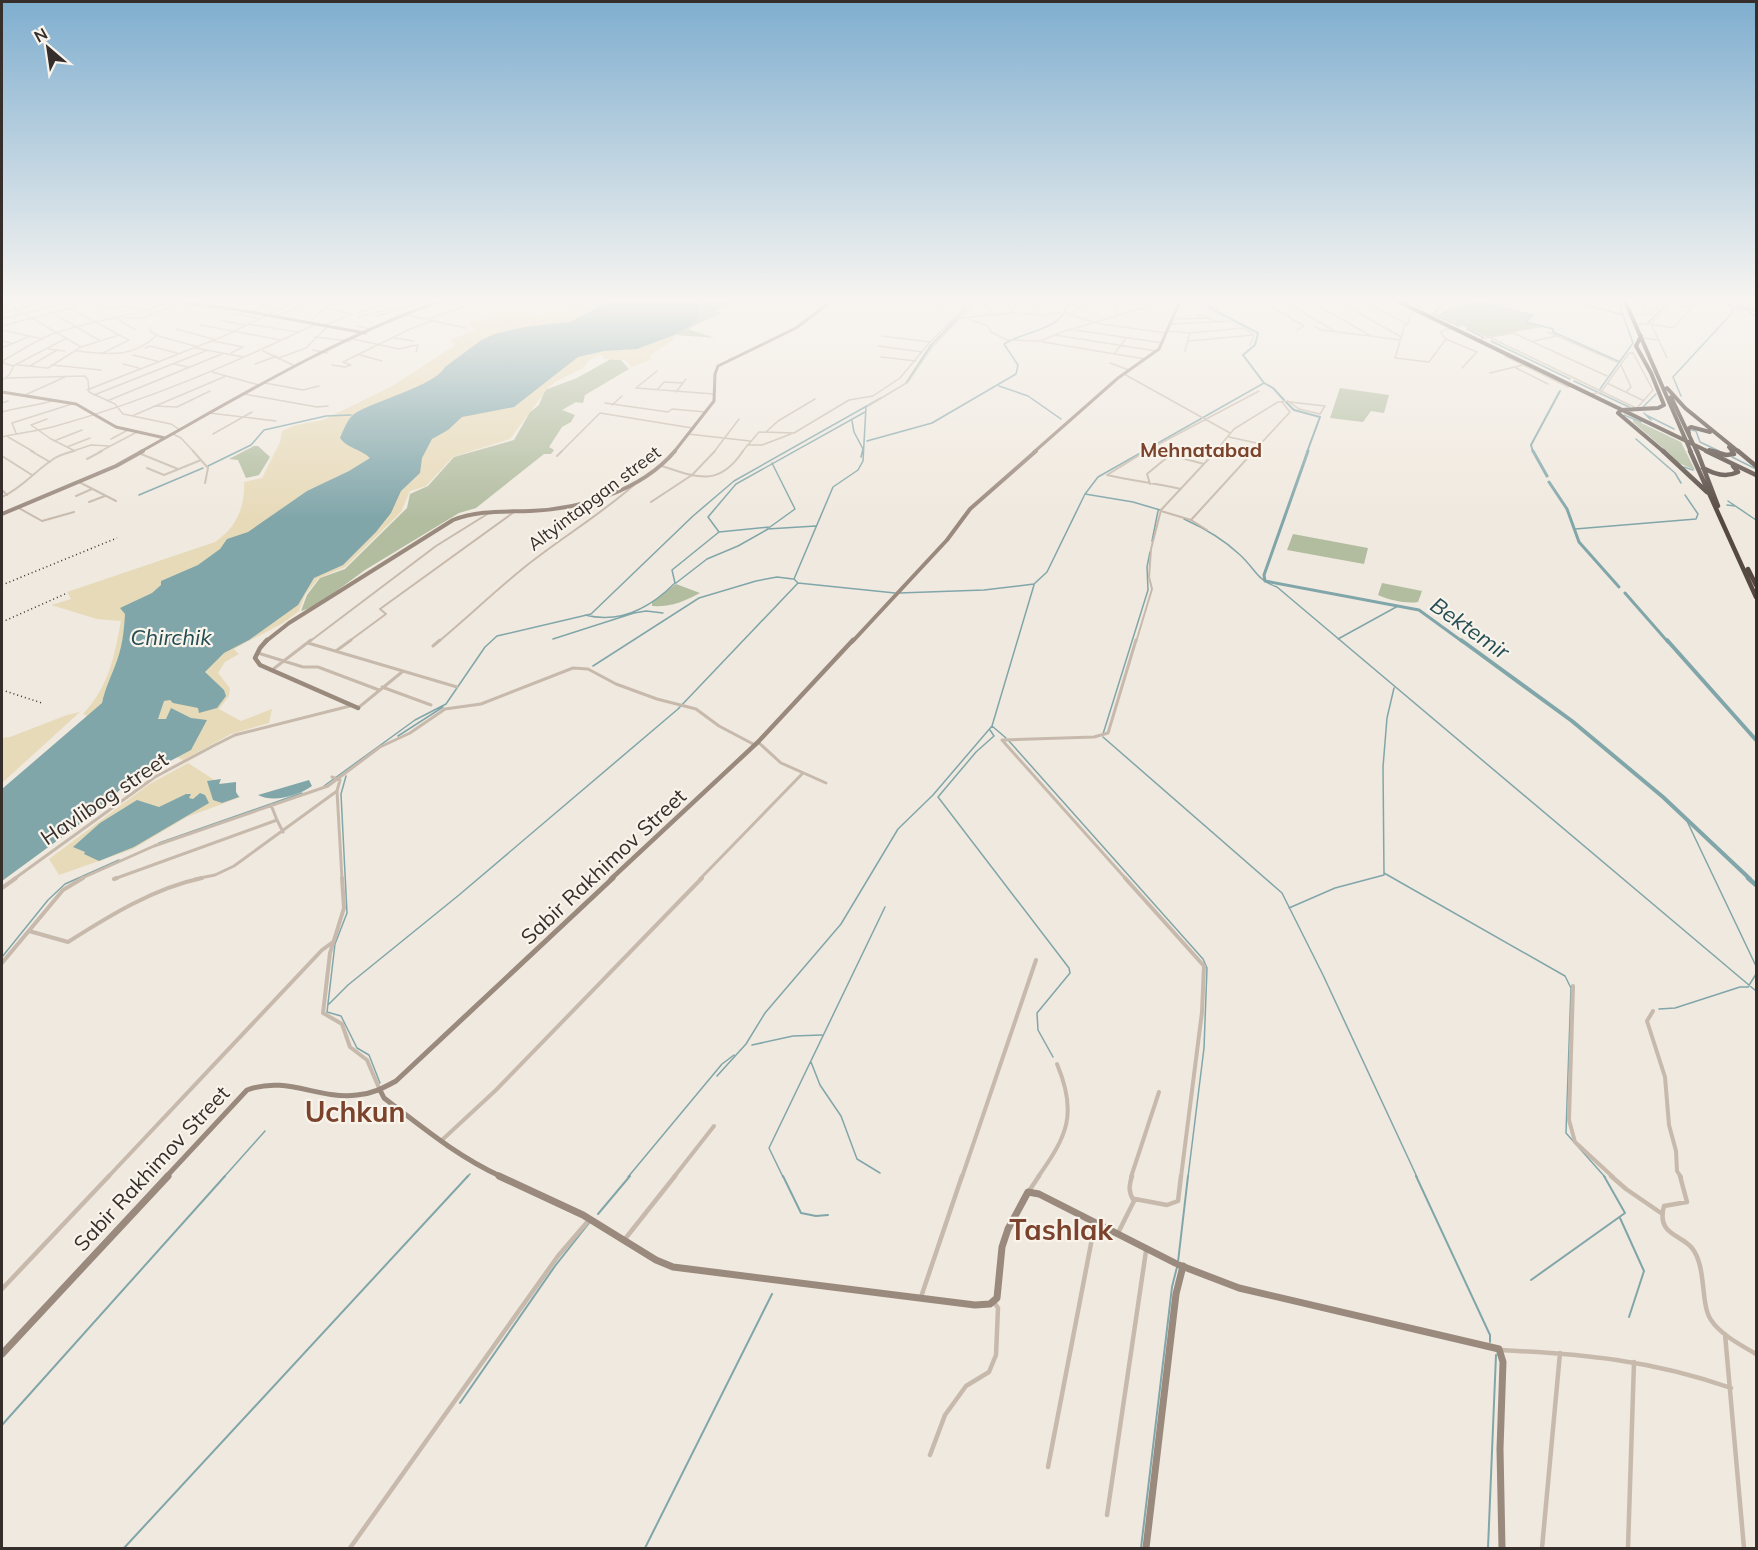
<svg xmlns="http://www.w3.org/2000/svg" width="1758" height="1550" viewBox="0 0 1758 1550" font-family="Mulish,sans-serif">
<rect width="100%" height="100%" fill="#f0e9df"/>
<path fill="#b2bda0" d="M699,301H742L715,311L721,313L688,329L715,338L676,335C692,322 703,325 699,301Z
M1472,301L1533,315L1526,322L1541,327L1487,337L1439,315L1452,305L1459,307Z
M611,359L621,360L629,369L585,395L583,403L576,402L562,410L575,415L571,422L562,427L549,447L554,450L551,454H544L476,508L459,513L365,570L316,606L301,611L307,595L320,578L345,569L407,508L410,494L428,486L454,457L514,440L530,412L539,405L545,390L577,378Z
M1340,388L1389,395L1384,413L1371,411L1363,422L1330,418Z
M1633,419L1681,442L1695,470L1674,461L1671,455L1633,422Z
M254,446H258L270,457L259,475L246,478L238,460L229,459Z
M1293,534L1368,548L1364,564L1287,550Z
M1382,583L1422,591L1418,602C1406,604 1389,600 1378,595Z
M676,584L700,593C683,602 671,607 652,606V602Z"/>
<path fill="#e7dab9" d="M594,301H692L675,339L649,356L651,359L632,367L625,360L603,359L604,356L599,355L591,359L581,369L555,382L547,389L510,439L453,457L426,486L410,491L401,512L345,567L319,578L305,595L299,611L283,623L234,649L239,654L225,662L218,673L230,688L229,696L219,709L241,721L272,709L269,723L231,734L183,760L83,714C109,686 114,658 121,621L97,619L51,605L71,599L67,592L215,542C236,528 245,508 244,482L262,478L280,442L282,431L296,425L323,420L392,386L454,346L451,340L476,329L468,324L509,309L539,317L567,311Z
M80,712L2,783V738L10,737L67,715Z
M188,763L241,797L187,817L133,849L59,875L49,859L148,785Z"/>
<path fill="#81a6aa" d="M610,301H698L700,313L697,321L677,334L637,349L604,351L578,357L514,407L462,417L448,430L432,439L422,458L420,473L401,491L391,513L376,532L343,565L314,578L298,605L249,640L224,653L205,672L224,690L226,696L217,708L199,713L198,708L173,703L170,700L164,701L158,719H166L171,708L191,718L207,720L191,750L125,785L99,810L2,881V789L102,703C105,689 110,679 115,666C122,649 124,632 125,614L120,608L152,593L161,585V581L198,565L220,549L227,539L248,532L307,491L349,471L370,458C361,449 348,449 340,438C343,431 348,418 354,414C373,401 435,386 445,367L480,341L494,334L525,327L570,322Z
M221,779L219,784L236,782V792L239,797L222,803L213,800L207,781Z
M309,780L312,786C298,796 273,803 258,795Z
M200,793L205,795L209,803L134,847L99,861L84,854L85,852L73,847L100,823L137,800L159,807L186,794H191L189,798L193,799Z"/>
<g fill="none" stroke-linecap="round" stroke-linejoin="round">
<path stroke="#81a6aa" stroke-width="1.5" d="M1447,301L1433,314L1460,326
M1473,301L1533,315L1526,322L1553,329V332L1620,362
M1573,301L1623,315
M1726,301L1756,311
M1733,307L1747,310L1756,317
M1647,324L1669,301
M1467,329L1483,337
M1491,341L1570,379
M1574,381L1629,407
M906,383L931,345L964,311L967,301
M999,386L1028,396L1061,419
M1600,389L1633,343L1618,301
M1681,396L1673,377L1732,313L1734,308L1723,301
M1642,408L1656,394
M1644,413L1651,420
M1624,415L1641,422
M1646,415L1674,429
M852,421L854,432L863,449L861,457
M1691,430L1696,431L1700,442L1719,451
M1636,439L1675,473L1681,483
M867,441L932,423L1016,374L1018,365L1004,344C1026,330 1063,331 1069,301
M1732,457L1756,469
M208,466L251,445L264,430L326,416L351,415
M1684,467L1693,470
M1085,494L1133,502L1160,510
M139,495L203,468
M1728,501L1756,520
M1727,505L1735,506
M1184,519C1204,528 1223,539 1239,554C1256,569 1255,579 1277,587L1756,991
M767,529L816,526
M1575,529L1696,519L1698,514L1685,495
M719,532L708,517L736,484L865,412
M1152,541L1158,511
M676,583L707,559L738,546L768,529
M798,583L895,593
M899,593L984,590L1034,584L1047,572L1085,494L1098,477L1264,383
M585,615C620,624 650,608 675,583L672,570L719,532L770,527L795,509L772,463
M553,639L634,613L646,611L663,613
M1338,639L1398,606
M593,666L699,598L756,581L777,577L793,579
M990,730L994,736L976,752L938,797L1069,968L1070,973L1037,1013L1038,1030L1053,1057
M1103,734L1148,590L1147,567L1150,552
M398,736L443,707
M1103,737L1282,893L1323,975L1417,1177
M1006,738L992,726L1034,585
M1009,741L1203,959L1207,968L1204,1048L1188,1177
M346,776L341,794L347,913L335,944L327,1012L341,1016L357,1048L369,1055L380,1083
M324,786L415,720L446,704L485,647L497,636L591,614L693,516L734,481L881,398
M1686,819L1756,966
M159,843L302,793
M1384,873L1565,976L1571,988L1566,1133L1605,1177
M1289,908L1335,888L1384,875L1383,767L1387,718L1394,688
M2,957L48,900L65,884L119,860
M329,1004L348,985L459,895L678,709L798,583L794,579L833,487L858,470L863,461L866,407
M1659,1009L1675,1008L1740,987H1748L1756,974
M752,1045L793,1036L822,1035
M811,1062L820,1085L841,1116L857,1159L880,1173
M717,1076L746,1044L765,1013L841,924L898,829L933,795L992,726
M224,1177L265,1131
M467,1177L470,1174
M628,1177L722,1064L734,1055
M783,1177L769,1148L885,907"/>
<path stroke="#81a6aa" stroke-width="2" d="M783,1176L801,1213L816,1216L828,1215
M1416,1176L1490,1335V1342
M598,1214L630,1176
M1620,1218L1644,1271L1629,1317
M1178,1262L1188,1176
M1531,1280L1625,1213L1604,1176
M460,1403L555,1266L589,1223
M2,1425L225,1176
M124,1548L468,1176
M645,1548L772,1294
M1141,1548L1172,1287L1177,1267
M1488,1548L1496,1355"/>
<path stroke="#81a6aa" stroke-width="2" d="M1204,301L1210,308L1258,333L1255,345L1243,355L1264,383L1273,388L1284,400
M1286,402L1294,410L1320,417L1307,452
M1533,452L1531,445L1560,391"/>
<path stroke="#81a6aa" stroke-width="3" d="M1308,451L1264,575L1265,581L1419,610L1463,642
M1533,451L1547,476
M1549,482L1567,509L1579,542L1619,587
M1625,593L1668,642"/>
<path stroke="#81a6aa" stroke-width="4" d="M1461,640L1572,721L1663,797L1750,879
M1667,640L1756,740"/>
<path stroke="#81a6aa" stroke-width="4.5" d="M1748,878L1756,885"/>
<path stroke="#c7baac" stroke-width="1.5" d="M2,301L31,318
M238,301L263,306
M351,301L371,307
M413,301L427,305
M1070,301L1071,305L1079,307
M1273,301L1272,307L1304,326L1297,330
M1284,301L1336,332
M1310,301L1371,336L1400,340
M1338,301L1401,337
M1362,301L1407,324
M1407,301L1424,309L1423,311
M1640,301L1647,315
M90,303C107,312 122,309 139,301
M1116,304V315
M1670,304L1691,308
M2,307L24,301
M127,307L147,310
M325,308L352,314
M72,309L119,335
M934,310L946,301
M1216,310L1220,301
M253,312L278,301
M1417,312L1411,314L1408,324L1405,325L1395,358L1429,362L1446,339
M2,313L49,301
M52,313L99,340
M232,313L257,318
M358,313L394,301
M1011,313L1017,301
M1072,313L1092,301
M1635,314L1650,315L1662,301
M406,315L466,328
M988,315L996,301
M1035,315L1042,301
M1430,315L1442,306V301
M275,316L316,301
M316,316L334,301
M377,316L421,303
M358,317L396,307
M32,318L81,347
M125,318H143L175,305L204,306
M431,318L481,301
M963,318L975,301
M2,319L73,301
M117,319L136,330
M969,319L988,326L991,332L1007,340L1040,341L1062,332L1166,301
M1172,319L1211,318
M1197,319L1199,314L1217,322
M220,320L244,325
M248,324L298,332
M1170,324L1231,321
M1639,324H1651L1672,301
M1651,324L1673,328L1698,301
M1651,324L1667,358
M200,325L281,340
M326,325L352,314
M2,326L97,301
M357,326L371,329
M1316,327L1321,330L1370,336
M1451,328L1440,332L1446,339L1477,352L1462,368
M176,329L213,339
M2,330L43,339
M1075,330L1163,343
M1168,331L1190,333L1244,328L1254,335
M1548,332L1617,362
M1055,335L1156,351
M158,336L195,346
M882,336L930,342
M314,337L350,341
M1489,337L1636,408
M394,338L414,341
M1643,338L1659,340
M353,339L399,349L416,345L418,346L416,352
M1480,339L1513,333L1607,376
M2,341L11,343
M213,341L243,347L231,353
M1189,341L1254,335L1250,345
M1534,341L1557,336
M1043,342L1145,359
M878,346L922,352
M2,348L30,336
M145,348L150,346L177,353
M196,348L243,357
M48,349L65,351
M313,350L327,353
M77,351C107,354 133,359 157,335L151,332L150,327
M263,351L295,366
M1185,351L1190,333
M1114,354L1126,338
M133,355L157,361
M360,355L382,361
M1505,356L1568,387L1572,386
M881,357L916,361
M279,358L306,348L328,326
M1110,363L1129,370
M123,364L139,368
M174,364L188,367
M255,364L277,356
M18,365L30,366L57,350
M52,365L101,370
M332,365L345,367L351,365L343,362L408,330L435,320
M1621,365L1631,387L1626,392
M13,366L67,338
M28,366L48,368L81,347L119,335L129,340L101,354
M1516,368L1548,384
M657,371L636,388L714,394
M212,372L259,385
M1490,373L1523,365
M1124,374L1230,433
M7,378L85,376L88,380L89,392L115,404L123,414L171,424L180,430
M2,380C8,377 12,373 13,366L4,363V360C22,350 39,338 58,332C95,320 134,317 170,301
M265,383L303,390L319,386
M1607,383L1644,401
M87,390L224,336L297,301
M657,390L664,382L683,383
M676,392L686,379
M244,394L317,407L328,406
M1592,394L1601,392L1629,353H1633L1653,390L1636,409
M25,395L65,377
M94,395L208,350
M107,401L224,353
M2,403L8,401
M605,403L668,412L672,409L706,412
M612,405L622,396
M154,406L177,407L210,391
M868,406L908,382L931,348L960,318L1011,313L1043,315L1063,312L1095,323L1166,333
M2,412C19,407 35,406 52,401
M209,413L276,421
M132,416L226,376
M47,419L31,425L51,439L75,451
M767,431L778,421L815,399
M16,433L12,423L72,404
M173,434L181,438L194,452
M213,434L252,412
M688,434L750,441
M2,437C20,433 38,431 56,426C146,401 232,364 316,324
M8,437L34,452
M1229,437L1261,444
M111,439L128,430
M54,441L82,430
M747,445H762L791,434
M67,447L90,438
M70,452L91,445L109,446
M99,452L137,432
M561,452L600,413L692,428
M714,452L739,419
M742,452L759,432L794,433L849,400L873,396L900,378L930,342L962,310L965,301
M1144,452L1259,391
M1215,452L1234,429L1278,402L1288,401L1299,409L1320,414L1325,406L1290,402
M1253,452L1290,412L1282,402"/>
<path stroke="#c7baac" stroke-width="2" d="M31,451L50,462
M193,451L208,468L205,483
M1146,451L1107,475C1132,481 1156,483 1181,489
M141,454L178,469
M2,456L32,475
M557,456L562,451
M87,459L102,451
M662,466C698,478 719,487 743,451
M147,468L164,475L201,460
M79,482L116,501
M1150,484L1147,474L1170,455L1204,464
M2,490L7,495
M76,496L92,489
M2,497C22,488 34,472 52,460C58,455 67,453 74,451
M89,502L105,496
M651,502L692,475L715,451
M17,507L42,521L74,512
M1161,511L1191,520L1207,530
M1191,520L1254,451
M309,642L436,546L489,513
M348,642L386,614L380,609L514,512
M438,642C468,617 496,590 526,566C561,538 600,515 634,485
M1136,642L1152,589L1149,577L1151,549L1161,510L1216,451"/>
<path stroke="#c7baac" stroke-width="3" d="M308,643L457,687
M433,646L440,640
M336,651L351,640
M258,653L303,667H318L379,690
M272,670L311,640
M382,687L431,705
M358,708L402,672
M758,742L781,763L826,783
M332,777L340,780L337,791L342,879
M277,820L283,832
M14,879L155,777L213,746L235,735L350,706
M80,879L154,846L328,786L380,747L410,733L445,709L481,704L573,668L588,669L616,684L657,699L696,709L719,726L755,745
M114,879L277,820L271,805
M195,879L215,875L234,866L337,791
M700,879L802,774
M1126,879L1002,740L1094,737L1108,733L1136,640"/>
<path stroke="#c7baac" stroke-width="4" d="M342,878L344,908L330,953L323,1013L342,1024L350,1047L367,1060L379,1088
M1125,878L1204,966L1202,1012L1181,1177
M114,879L117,878
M2,888L16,878
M29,931L68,942C109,916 154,888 202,878
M2,963L63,890L83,878
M1573,986L1569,1120L1575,1142L1613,1177
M1653,1011L1647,1021L1665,1077L1669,1125L1676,1151L1677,1171L1681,1177
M442,1140L496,1090L702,878
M108,1177L322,950L333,942
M674,1177L714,1126
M962,1177L1036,960
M1038,1177C1067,1136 1078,1114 1057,1064
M1131,1177L1159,1092"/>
<path stroke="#c7baac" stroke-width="4.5" d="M1132,1176C1129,1185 1128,1192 1134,1201
M1611,1176L1626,1189L1661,1213
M1680,1176L1687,1202L1664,1206C1656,1235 1681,1234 1692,1248C1707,1267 1700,1304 1711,1320C1721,1335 1741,1345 1756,1354
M1029,1191L1039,1176
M1118,1233L1135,1199L1167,1205L1178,1201L1181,1176
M625,1239L675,1176
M2,1289L109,1176
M921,1297L962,1176
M1725,1334L1744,1548
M1500,1350C1583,1354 1651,1360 1731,1388
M930,1455L945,1415L966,1386L989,1372L996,1355L998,1308L994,1302
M1048,1467L1095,1223
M1107,1515L1146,1251
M350,1548L558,1256L589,1220
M1542,1548L1560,1353
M1628,1548L1634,1362"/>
<path stroke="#9a897d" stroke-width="3" d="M174,301L239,310L365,333
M2,392L76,404L116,427L165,438
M140,452C237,398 335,338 441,301
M674,452L714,401L715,374L718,366L796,328L832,301
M1034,452L1118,378L1159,349L1180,301"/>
<path stroke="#9a897d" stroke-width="4" d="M2,514L116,466L143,451
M265,642L289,623L453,520C478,510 504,512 530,511C581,509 641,491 675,451
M852,642L947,540L970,509L1036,451"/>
<path stroke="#9a897d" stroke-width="4.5" d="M267,640L260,648L255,658L260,665L358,708
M611,879L758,742L853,640"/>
<path stroke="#9a897d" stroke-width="5" d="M380,1090L384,1098C422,1127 458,1157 502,1177
M166,1177L247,1090C287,1075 318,1100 357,1095C372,1094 383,1088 396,1081L613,878"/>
<path stroke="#9a897d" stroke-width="7" d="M499,1176L583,1215L656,1260L673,1267L975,1305L990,1304L997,1298L1002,1247L1008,1229L1028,1192L1039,1194L1175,1263
M1179,1265L1239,1288L1499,1349L1503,1362L1500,1449L1502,1548
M2,1354L168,1176
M1146,1548L1176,1294L1183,1266"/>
<path stroke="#564942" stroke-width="4" d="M1397,301L1709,452
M1625,301L1691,452
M1641,336L1636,346L1651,373L1664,405L1658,408L1621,410L1618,413L1664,452
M1667,388L1685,408L1739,452
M1671,397L1697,452
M1689,434L1688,429L1691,427L1710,432
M1729,447L1733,452
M1709,450L1717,452"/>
<path stroke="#564942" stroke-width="4.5" d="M1663,451L1707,492
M1690,451L1756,597
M1697,451L1718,506
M1706,451L1756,475
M1712,451L1726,455L1734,454L1732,451
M1738,451L1756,466
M1703,468C1715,474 1725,478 1738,472L1733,466
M1748,569L1756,585"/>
<path stroke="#362e2a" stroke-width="1.5" stroke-dasharray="1 3" stroke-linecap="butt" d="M2,585L117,538
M2,622L65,594
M2,690L42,703"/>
</g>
<linearGradient id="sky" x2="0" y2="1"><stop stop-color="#7faecf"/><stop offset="0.58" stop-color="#f8f5f1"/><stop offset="1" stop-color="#f8f5f1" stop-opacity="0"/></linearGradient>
<rect width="1758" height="518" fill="url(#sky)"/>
<g text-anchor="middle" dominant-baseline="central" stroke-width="4.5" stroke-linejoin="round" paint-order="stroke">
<g font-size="18" fill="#362e2a" stroke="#f8f3eb">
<text transform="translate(594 498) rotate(-37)">Altyintapgan street</text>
</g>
<g font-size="20" font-weight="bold" fill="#7b432c" stroke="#f8f3eb">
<text x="1201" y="449">Mehnatabad</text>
</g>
<g font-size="21" fill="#362e2a" stroke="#f8f3eb">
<text transform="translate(104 798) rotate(-34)">Hаvlibog street</text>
<text transform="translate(603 866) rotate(-43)">Sabir Rakhimov Street</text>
<text transform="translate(151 1168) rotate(-47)">Sabir Rakhimov Street</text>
</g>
<g font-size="22" font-style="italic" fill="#244d53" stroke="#f8f3eb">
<text transform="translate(1470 628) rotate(35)">Bektemir</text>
<text x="171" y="637">Chirchik</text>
</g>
<g font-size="28" font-weight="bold" fill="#7b432c" stroke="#f8f3eb">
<text x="355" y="1111">Uchkun</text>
<text x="1061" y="1229">Tashlak</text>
</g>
</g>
<rect width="1758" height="1550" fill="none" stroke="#362e2a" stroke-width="6"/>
<g transform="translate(48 48) rotate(331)" stroke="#f8f3eb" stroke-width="4.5" paint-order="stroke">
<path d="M0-4.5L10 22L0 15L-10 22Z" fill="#362e2a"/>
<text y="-9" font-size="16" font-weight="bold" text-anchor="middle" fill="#362e2a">N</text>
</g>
</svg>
